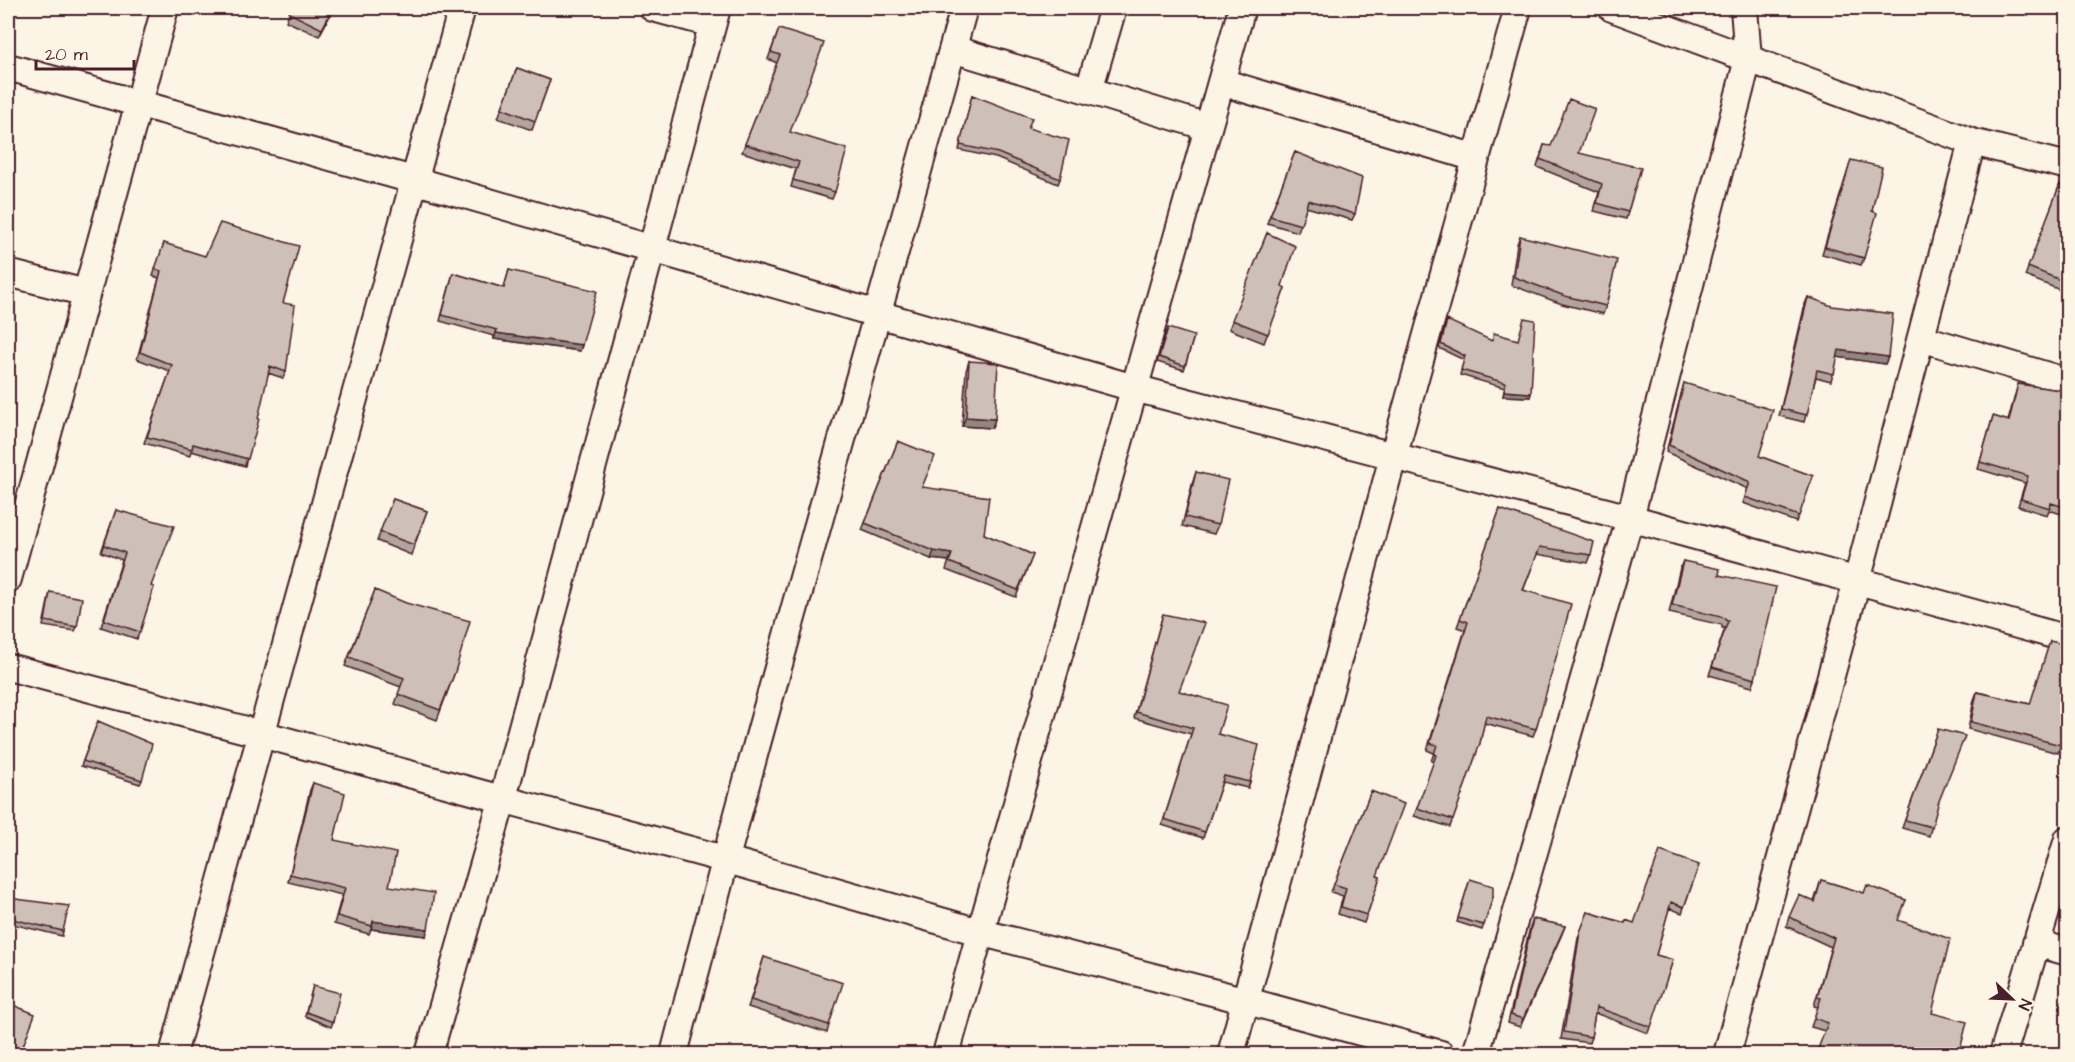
<svg xmlns="http://www.w3.org/2000/svg" width="2075" height="1062" viewBox="0 0 2075 1062" font-family="'Architects Daughter',sans-serif">
<rect width="100%" height="100%" fill="#fcf5e5"/>
<filter id="ink" filterUnits="userSpaceOnUse"><feTurbulence type="fractalNoise" baseFrequency=".0167" numOctaves="2"/><feDisplacementMap in="SourceGraphic" scale="12" xChannelSelector="R" yChannelSelector="G"/><feConvolveMatrix kernelMatrix="1 2 1 2 8 2 1 2 1" color-interpolation-filters="sRGB"/></filter>
<g filter="url(#ink)">
<g fill="none" stroke-linecap="round" stroke-linejoin="round">
<g stroke="#4a1f2b" stroke-width="30">
<path id="minor" d="M653,8L712,24
M1612,8L1972,142L2068,166
M953,49L1208,127
M8,67L413,180L1134,388L1630,518L2068,639
M1221,82L1476,158
M1089,90L1113,8
M8,273L86,293
M1921,338L2068,382
M8,579L165,8
M8,667L261,734L724,859L979,932L1247,1001L1441,1054
M2036,943L2068,952
M173,1054L462,8
M429,1054L502,801L717,8
M674,1054C765,704 866,356 964,8
M946,1054L1242,8
M1231,1054L1393,457L1518,8
M1476,1054L1630,518L1748,59L1744,8
M1727,1054L1857,581L1972,142
M2003,1054L2068,839"/>
</g>
<use href="#minor" stroke="#fcf5e5" stroke-width="26"/>
</g>
<path fill="#b2a59d" stroke="#4a1f2b" stroke-width="1.5" d="M334,8L319,36L286,21L289,13Z
M779,29L790,132L835,192L832,199L791,187L796,169L742,152L777,63L768,59Z
M517,68L550,80L532,130L498,118Z
M972,95L1028,128L1060,179L1058,184L996,158L959,150Z
M1544,145L1579,153L1628,212L1626,219L1594,211L1599,192L1537,167Z
M1295,152L1355,214L1352,220L1306,207L1298,232L1267,223Z
M1849,167L1872,211L1864,258L1861,265L1822,254Z
M2060,184L2067,271L2060,290L2025,276Z
M1267,233L1282,286L1285,288L1264,343L1229,329Z
M1520,236L1606,306L1603,314L1562,304L1511,285L1517,244Z
M164,243L283,303L286,372L283,378L268,373L245,466L191,451L190,456L144,443L170,371L137,359L159,278L153,276Z
M509,270L582,345L580,351L494,339V336L440,321L453,273L504,288Z
M1808,297L1888,357L1885,364L1837,357L1831,381L1816,377L1804,422L1779,416L1805,304Z
M1445,325L1531,393L1530,397L1503,396L1505,388L1460,375L1464,360L1439,348Z
M1166,332L1194,336L1184,370L1157,362Z
M969,361L995,419L992,428L962,426L966,371Z
M1684,383L1759,456L1813,476L1796,522L1743,503L1748,489L1666,452Z
M2018,384L2067,391V516L2049,510L2047,515L2018,506L2025,483L1978,469L1993,416L2008,421Z
M898,441L923,487L984,534L1033,555L1016,597L946,570L949,561L931,559L862,530Z
M1196,472L1218,525L1214,534L1182,526L1193,481Z
M393,499L427,511L411,555L377,541Z
M1500,509L1591,555L1588,563L1537,554L1523,591L1536,729L1533,736L1484,723L1480,743L1450,827L1414,816L1434,762L1431,761L1434,753L1427,750L1465,630L1457,627Z
M116,510L151,586L154,587L137,639L101,627L122,560L101,552Z
M1683,561L1719,575L1755,679L1752,687L1709,675L1725,628H1722V625L1669,613L1680,568Z
M375,590L455,672L437,720L395,704L401,687L345,666Z
M50,592L77,627L75,631L43,626Z
M1163,614L1179,691L1218,734L1250,782L1248,788L1222,782L1203,838L1162,825L1191,734L1134,718Z
M1977,692L2030,704L2061,745L2058,753L1968,729L1974,700Z
M98,721L142,780L140,784L81,766Z
M1938,729V803L1929,836L1902,828Z
M313,783L334,840L389,886L426,936L371,929L369,934L334,924L342,895L288,882L310,790Z
M1371,791L1377,876L1380,877L1364,923L1338,914L1343,896L1331,892Z
M1699,865L1682,913L1669,908L1656,955L1673,960L1648,1033L1595,1013L1591,1037L1589,1043L1561,1039L1578,938L1588,912L1625,923H1634Z
M1470,879L1493,897L1482,930L1457,922Z
M1821,880L1864,893L1906,900L1825,1031L1811,1027L1818,1007L1814,1006L1831,947L1786,926L1789,917L1814,902Z
M8,898L63,931L62,936L8,923Z
M1533,919L1565,926L1520,1027L1508,1023L1530,927Z
M764,957L829,1025L827,1033L748,1007Z
M313,986L333,1022L331,1027L305,1016Z"/>
<path fill="#918680" stroke="#4a1f2b" stroke-width="1.5" d="M333,8H334L319,36L322,29Z
M496,333L582,345L580,351L494,339Z
M1839,350L1888,357L1885,364L1836,357Z
M1504,391L1531,393L1530,397L1503,396Z
M966,417L995,419L992,428L962,426Z
M934,551L952,554L949,561L931,559Z
M373,921L428,929L426,936L371,929Z
M1565,926L1562,934L1520,1027L1523,1019Z"/>
<path fill="#cfc0b7" stroke="#4a1f2b" stroke-width="1.5" d="M292,8H333L322,29L289,13Z
M779,29L824,43L790,132L847,149L835,192L793,180L799,162L745,144L780,55L771,52Z
M517,68L550,80L535,121L502,108Z
M972,95L1032,118L1028,128L1069,140L1060,179L998,153L960,145Z
M1569,99L1595,109L1579,153L1641,168L1628,212L1597,203L1602,184L1540,159L1544,145L1551,146Z
M1295,152L1362,178L1355,214L1308,200L1301,225L1270,216Z
M1851,160L1882,167L1872,211L1877,213L1864,258L1825,247Z
M2060,184L2067,187V270L2063,281L2028,267Z
M220,223L299,246L283,303L295,305L286,372L270,366L258,419H259L248,459L193,444L192,449L147,437L172,365L140,352L161,271L155,269L164,243L205,256Z
M1267,233L1295,246L1282,286L1285,288L1268,334L1232,320Z
M1520,236L1617,260L1606,306L1565,296L1514,277Z
M509,270L597,291L582,345L496,333L497,330L442,315L453,273L504,288Z
M1808,297L1832,306L1893,314L1888,357L1839,350L1834,374L1817,370L1807,415L1781,409Z
M1524,318L1535,320L1531,393L1504,391L1506,383L1461,370L1465,356L1441,344L1447,320L1492,341L1494,333L1518,340Z
M1168,328L1194,336L1185,366L1159,357Z
M969,361L998,363L995,419L966,417Z
M1684,383L1773,410L1759,456L1813,476L1799,516L1745,497L1750,482L1669,445Z
M2018,384L2067,391V508L2051,503L2050,508L2021,499L2028,476L1980,462L1993,416L2009,421Z
M898,441L935,456L922,487L989,497L984,534L1033,555L1018,590L949,562L952,554L934,551L865,523Z
M1196,472L1228,480L1218,525L1185,517Z
M393,499L427,511L414,545L380,532Z
M1500,509L1594,542L1591,555L1540,547L1523,590L1571,604L1536,729L1486,716L1480,743L1453,820L1417,808L1436,755L1434,754L1437,745L1430,743L1468,622L1460,619Z
M116,510L174,526L151,586L154,587L140,632L104,620L125,553L104,545Z
M1683,561L1720,569L1719,575L1776,587L1755,679L1712,667L1728,621L1725,620V618L1672,605Z
M375,590L406,603L470,621L455,672L440,710L398,694L404,678L349,657Z
M50,592L82,598L77,627L45,621Z
M1163,614L1205,623L1179,691L1227,705L1218,734L1259,745L1250,782L1224,776L1205,832L1164,819L1193,728L1136,712Z
M2050,641L2067,645V717L2061,745L1971,722L1977,692L2030,704Z
M98,721L152,744L142,780L83,761Z
M1938,729L1965,736L1939,801L1932,827L1905,820Z
M313,783L345,793L334,840L396,853L389,886L434,893L428,929L373,921L372,926L337,916L345,888L290,874Z
M1371,791L1404,804L1377,876L1380,877L1367,915L1341,907L1346,888L1334,884Z
M1660,851L1699,865L1684,907L1671,902L1656,955L1673,960L1651,1027L1596,1007L1591,1037L1564,1032L1580,932L1588,912L1625,923L1626,920L1634,923Z
M1470,879L1493,886V897L1484,925L1458,918Z
M1821,880L1864,893L1867,885L1906,900L1898,920L1950,939L1932,1013L1967,1022L1959,1054H1816L1828,1023L1814,1018L1821,998L1817,997L1834,938L1789,917L1799,895L1815,902Z
M8,898L69,906L63,931L8,918Z
M1533,919L1565,926L1523,1019L1511,1015Z
M764,957L843,983L829,1025L751,1000Z
M313,986L340,993L333,1022L306,1012Z
M8,1003L35,1014L20,1054H11L8,1053Z"/>
</g>
<rect width="2075" height="1062" fill="none" stroke="#fcf5e5" stroke-width="30"/>
<rect x="15" y="15" width="2045" height="1032" fill="none" stroke="#4a1f2b" stroke-width="2" filter="url(#ink)"/>
<g transform="translate(2012 999) rotate(113)" stroke="#fcf5e5" stroke-width="4.5" paint-order="stroke">
<path d="M0-4.5L10 22L0 15L-10 22Z" fill="#4a1f2b"/>
<text y="-9" font-size="16" font-weight="bold" text-anchor="middle" fill="#4a1f2b">N</text>
</g>
<path d="M36 60v9h98v-9" fill="none" stroke="#4a1f2b" stroke-width="3"/>
<text x="45" y="60" font-size="18" fill="#4a1f2b" stroke="#fcf5e5" stroke-width="4.5" paint-order="stroke">20 m</text>
</svg>
